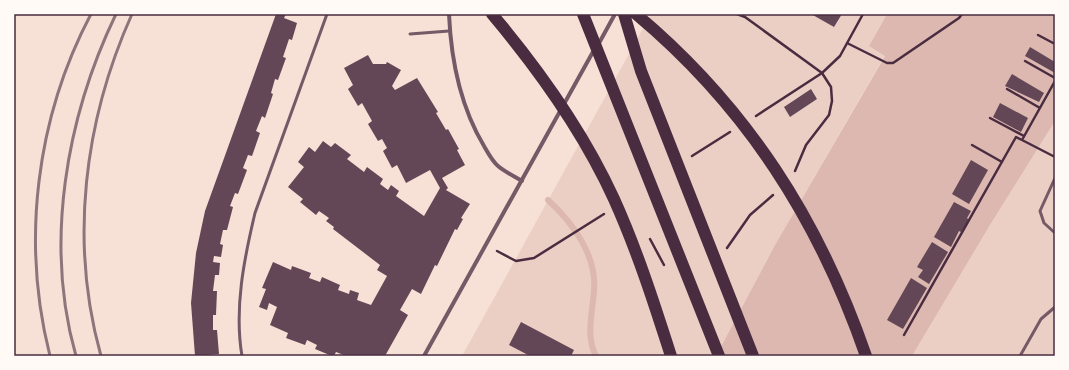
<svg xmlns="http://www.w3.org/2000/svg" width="1069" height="370" viewBox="0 0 1069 370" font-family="'Varela Round',sans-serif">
<rect width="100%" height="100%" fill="#f7e1d7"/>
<path fill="#ebcfc5" d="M651,14H811L834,27L842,14H887L869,46L885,55L775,245L716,356H462Z
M1055,121V356H912L990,225Z"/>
<path fill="#dcb8b0" d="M887,14H1055V121L990,225L912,356H716L775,245L885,56L869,46Z"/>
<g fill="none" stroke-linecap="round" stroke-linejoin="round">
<path stroke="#dcb8b0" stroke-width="6" d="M548,200C572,222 597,255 594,290C593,312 585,335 596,356"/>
</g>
<path fill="#644757" d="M276,14H286L284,18L297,23L292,40L289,39L283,57L286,58L278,80L275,79L271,93L273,94L265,118L262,116L256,131L260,133L252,156L248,155L243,168L247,170L238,194L235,193L230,206L233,207L227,230H223L220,244L223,245L221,257L214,256L213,262L220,263L219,275H215L213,291H217L216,315H213V330H217L219,354L195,356L191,303L196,253L205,211Z
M811,14H842L834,27Z
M1030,47L1055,62V73L1025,56Z
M368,55L373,64H386L387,62L401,70L392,86L395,90L417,78L438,112L436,113L446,130L448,129L459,149L457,150L465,165L442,178L448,188L446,190L470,204L461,218L463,219L457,230L455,229L437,266L435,265L421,294L412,289L400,310L408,315L385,356H346L336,352L334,356H332L315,349L317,345L307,340L305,345L286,338L288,333L270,325L277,307L269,303L267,310L259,307L266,289L262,288L273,262L291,270L292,266L311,273L309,278L320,282L322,277L340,285L338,290L349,294L350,290L359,293L357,300L371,305L387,276L377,270L380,265L333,229L334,227L326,221L329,218L319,211L316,215L300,202L303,199L288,187L304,167L298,162L309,147L315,152L323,141L331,147L335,143L351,155L347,159L364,172L367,167L383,179L380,184L388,190L391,185L399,191L396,196L424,216L440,188L430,170L406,183L397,165L392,168L383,151L387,148L382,139L378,141L368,124L372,121L362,103L358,106L348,89L353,85L344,68Z
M1012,74L1044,93L1039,102L1005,86Z
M811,89L817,99L790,117L784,107Z
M1000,103L1028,118L1021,132L993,117Z
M971,160L988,170L969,204L952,194Z
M954,202L971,211L967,218L969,220L961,232L959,231L951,247L934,237Z
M932,242L948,252L929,284L918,277L923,270L917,267Z
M911,278L927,288L903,329L887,320Z
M521,322L574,350L571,356H530L509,345Z"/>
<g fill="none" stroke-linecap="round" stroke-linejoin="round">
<path stroke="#4a2c40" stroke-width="2.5" d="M737,14L745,17L822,73L831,87L832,101L829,115L806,145L795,171
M1038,35L1055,44
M847,43L887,63H893L959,18L962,14
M1025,61L1055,78
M1007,89L1040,108
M756,116L822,73L840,56L863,14
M990,118L1024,136
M1022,140L1055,157
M972,145L1002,162
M692,156L730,132
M650,239L664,265
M727,248L750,215L773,195
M497,251L516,261L534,258L604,214
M904,335L1016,137L1022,140L1055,81"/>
<path stroke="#755966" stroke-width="3" d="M410,34L449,31
M1055,178L1040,211L1044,223L1055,233
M242,356C234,309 244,259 255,213L327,14
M1020,356L1041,319L1055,307"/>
<path stroke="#755966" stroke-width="4" d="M449,14C451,60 460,106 484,146C488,153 492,161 498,166C505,172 514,176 522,181
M598,45L615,14
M424,356L594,50"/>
<path stroke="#4a2c40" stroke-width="12" d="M492,14C540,71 583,131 614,199C637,250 654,303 671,356
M583,14L719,356
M624,14L641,71L753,356
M636,14C747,107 819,220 866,356"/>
<path stroke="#8f747c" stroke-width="3" d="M50,356C21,242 36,118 91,14
M76,356C44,244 66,118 116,14
M101,356C69,242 84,121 132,14"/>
</g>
<rect width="1069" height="370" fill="none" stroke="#fffaf5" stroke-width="30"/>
<rect x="15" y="15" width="1039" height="340" fill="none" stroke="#4a2c40" stroke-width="1.5"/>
</svg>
